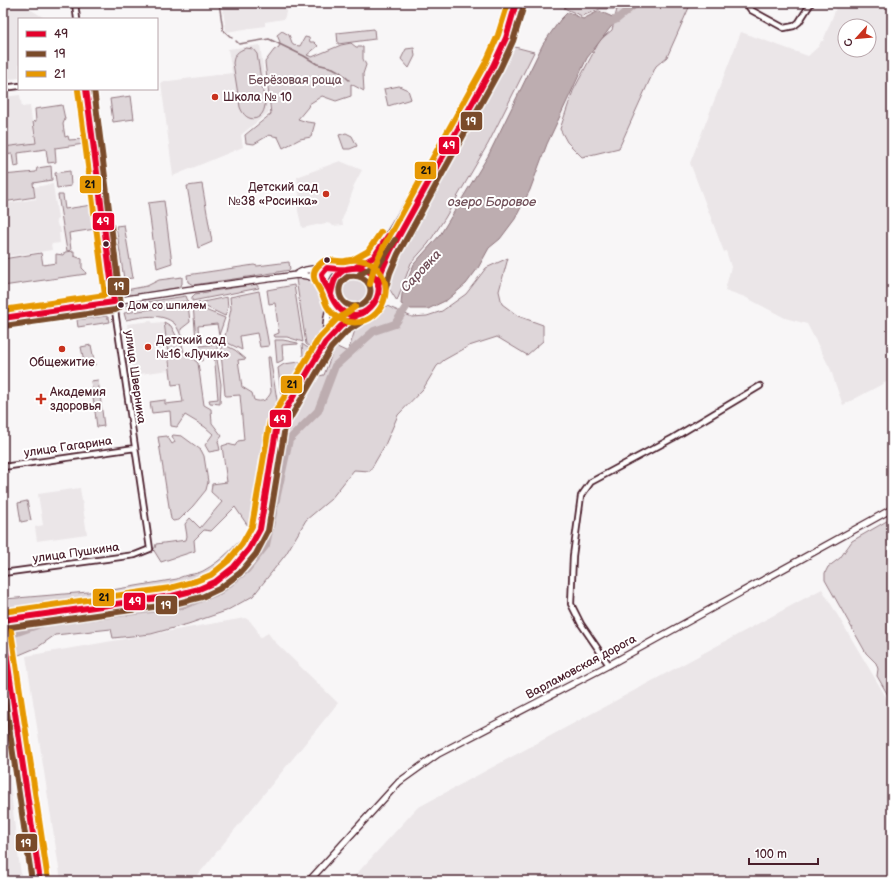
<svg xmlns="http://www.w3.org/2000/svg" width="895" height="884" viewBox="0 0 895 884" font-family="'Balsamiq Sans',sans-serif">
<rect width="100%" height="100%" fill="#f8f6f7"/>
<filter id="ink" filterUnits="userSpaceOnUse"><feTurbulence type="fractalNoise" baseFrequency=".025" numOctaves="2"/><feDisplacementMap in="SourceGraphic" scale="8" xChannelSelector="R" yChannelSelector="G"/><feConvolveMatrix kernelMatrix="1 2 1 2 8 2 1 2 1" color-interpolation-filters="sRGB"/></filter>
<g filter="url(#ink)">
<path fill="#ebe6e8" fill-rule="evenodd" d="M3,3H26L28,8L46,19H19V78L3,80Z
M222,3H289L284,19L265,22V26L226,32Z
M838,3H892V379L843,405L835,383L831,370L807,324L785,318L745,297L725,290L731,267L726,251L724,252L690,163L741,32L808,56L819,46L821,41H823ZM845,26H869V50H845Z
M260,45L269,112L241,135L243,147L173,176L161,82L232,73L228,49Z
M20,95L22,107L30,106L35,144L3,148V97Z
M340,161L362,170L353,187L354,188L342,220L343,225L333,226L331,224L326,223L302,228L298,211V202L300,200L297,177Z
M53,184L58,219L56,220L58,227H60L61,233H59L60,243L51,244L52,250L3,257V204L36,199L34,187Z
M151,321L153,323L163,322L169,370L133,375L127,324Z
M80,488L87,534L37,541L35,527L43,525L38,494Z
M822,589L892,707V881H350L417,808Z
M245,618L250,621L257,630L260,638L268,633L274,641L338,703L193,881H61L26,656Z
M3,716L17,847L22,881H3Z"/>
<path fill="#ded6d9" stroke="#947a82" d="M569,3H691L667,57L656,66L619,148L582,157L567,142L560,129L573,91L600,40L612,30L617,9H600L582,16L564,8Z
M374,29L375,39L338,44L337,33Z
M282,31L289,35L293,45L300,46L305,37L309,38L310,42H314L318,46L307,55L312,57L341,45L351,43L356,47H363V59L366,65L363,74L364,91L351,84V96L336,101L322,96L309,104L308,107L298,119L307,122L315,123L311,137L300,139L283,148L278,137L269,135L254,144L246,143L245,135L271,114L265,62L274,50L279,47L280,42L277,35Z
M511,46L534,52L488,144L445,218L428,244L411,263L397,301L387,285L392,264L493,87Z
M246,48L253,49L257,54L265,105C263,122 246,124 240,107L233,63C234,54 238,51 246,48Z
M414,48L415,56L409,68L401,59L406,49Z
M399,86L408,90L411,99L388,106L384,89Z
M131,96L134,119L113,122L110,99Z
M62,105L65,119L63,124L65,137L68,136L69,140L83,139L84,144L55,148L56,162L48,163L46,149L18,153L19,166L14,167L12,154L3,155V147L36,143L33,122L36,121L35,109Z
M346,133L352,136L357,146L350,149H344L339,135Z
M51,166L52,180L33,183L35,197L3,202V175L36,172L37,168Z
M70,171L71,186L57,188L55,173Z
M202,184L212,242L198,248L187,186Z
M58,195H63L65,209L92,205L95,229L69,233L71,250L67,251Z
M164,201L172,263L157,268L148,203Z
M124,225L133,278L124,279L116,226Z
M74,251V256L82,259V268L85,271L86,274L3,286V259L41,253L43,265L56,263V254L63,255L65,252Z
M508,258L499,291L502,304L518,316L543,325V341L527,355L497,337L469,346L444,360L437,366L423,389L398,415L385,445L370,471L354,470L331,499L306,520L286,554L253,596L226,611L188,624L151,634L113,638L111,629L55,635L38,647L19,655L10,643L9,632L13,627L73,615L155,606L199,594L214,588L228,578L239,568L262,534L275,453L282,426L289,413L314,377L324,375L335,346L348,352L355,330L387,306L412,317L427,316L442,311L466,294L486,268Z
M289,262L290,270L254,276L193,285L188,282L187,275L254,265L257,266Z
M336 291a19 19 0 1 1 38 0a19 19 0 1 1-38 0Z
M182,277V284L177,288L126,296V290L147,286L159,280Z
M300,278C307,278 315,279 320,285C329,297 325,340 318,353L306,344L296,279Z
M256,284L259,288L192,301V297L195,294Z
M294,285L303,342L287,337H275L274,335L279,333L275,303L269,304L267,290Z
M259,291L269,346L260,347L257,333L240,336L242,350L224,341L231,309L230,297Z
M100,294L101,300L17,312V307Z
M186,296L188,301L127,310L126,305Z
M227,297L228,307L225,316L198,303Z
M188,304L190,322L181,329L182,338C180,334 178,328 175,324C162,312 141,317 126,320L124,313Z
M193,305L225,318L219,335L217,324L198,326L199,339L196,340Z
M106,308L107,314L77,318L76,313Z
M107,316V318H109L110,322L78,327L77,320Z
M164,322L171,326L180,343L182,344L184,352L198,363L204,405L211,409L212,423L222,436L218,441L220,450L209,452L205,445L213,434L205,427L185,415L177,427L171,426L170,411L152,413L150,402L165,400V404L183,402L180,384L172,385Z
M275,340H283L298,343V344L282,345L283,360L277,363Z
M218,344L216,353L221,384L220,404L210,403L209,400L218,399L214,352L203,353V360L201,361L197,353L200,346Z
M223,344L235,350L246,359L238,360L242,387L252,393L254,400C262,403 268,400 271,392L268,357H270L278,406L277,418L258,527L248,544L231,564L218,574L196,586L170,593L7,616L5,599L112,590L177,579C185,574 195,575 203,571C223,560 235,546 250,529L235,507L211,531L204,530L194,540L195,551L161,562L153,549L155,548L156,544L186,540L187,536L185,524L190,518L200,528L222,502L211,492L212,484L227,482L222,446L228,444L235,446L238,441L244,440L240,395L226,396L225,395L221,353Z
M302,344L314,352L316,358L285,408L282,403L278,368L284,364L306,361V356H303Z
M91,345L95,365L85,366L81,347Z
M98,380L104,426L97,427L91,381Z
M173,435L182,436L201,450L204,456L208,482L206,490L193,506L179,520L173,521L171,519L158,437L167,436L172,444L175,442L172,436Z
M27,501L31,520L21,522L18,503Z
M892,518V702L877,676L878,669L876,663L866,653L825,580V573L828,567L840,558L852,541Z"/>
<path fill="#bdadb0" stroke="#8f747b" d="M599,11L617,19L587,58L547,144L530,190L515,219L500,239L489,248L478,268L466,284L447,300L428,309H411L401,304L402,294L414,264L440,235L488,156L543,44L560,20L568,12L583,19Z"/>
<g fill="none" stroke-linecap="round" stroke-linejoin="round">
<path stroke="#8f747b" stroke-width="1.5" d="M219,3L223,30L232,38
M236,41L239,44L269,39L304,56L317,64L333,68L340,72L349,80"/>
<path stroke="#bdadb0" stroke-width="8" d="M608,23L617,19L634,5V3
M3,637L46,622L184,605L219,591L247,569L266,545L289,440L318,411L335,366L374,331L395,324L412,298"/>
<g stroke="#4a1f2b" stroke-width="8">
<path id="minor" d="M75,3L77,19
M746,3L751,10L784,28L794,26L799,22L811,3
M3,88L19,86
M3,467L135,448
M3,573L135,555L150,549L112,290L86,89
M609,665L581,624L571,604L573,556L581,496L591,482L673,438L760,386"/>
</g>
<g stroke="#4a1f2b" stroke-width="8">
<path id="tertiary" d="M297,274C307,266 333,268 346,269
M323,283L322,274L327,268
M3,318L186,290L297,275C312,275 324,281 331,294
M309,881L399,782L438,754L609,665L892,509"/>
</g>
<g stroke="#4a1f2b" stroke-width="9">
<path id="secondary" d="M356,267L374,257L380,250C407,205 434,161 459,116C480,79 501,44 511,3
M331 291a24 24 0 1 1 48 0a24 24 0 1 1-48 0Z
M378,286L382,270L391,250L493,66L506,38L516,3
M325,343L327,320L331,297
M3,620L172,596L199,589L215,582L234,567L249,549L260,529L277,424L325,343L341,326L359,314
M3,632L40,881"/>
</g>
<use href="#minor" stroke="#fff" stroke-width="4.5"/>
<use href="#tertiary" stroke="#fff" stroke-width="5.5"/>
<use href="#secondary" stroke="#fff" stroke-width="6"/>
<g stroke="#fff" stroke-width="9">
<path id="bus-1" d="M356,267L374,257L388,236
M327,268C333,268 340,270 346,269C351,268 355,267 361,268C407,284 351,348 330,293C328,286 322,282 322,274Z
M378,286L382,270L391,250L493,66L506,38L516,3
M331,294C333,283 335,274 346,269
M3,318L114,302L86,89
M3,620L172,596L199,589L215,582L234,567L249,549L260,529L277,424L325,343L341,326L359,314
M3,632L40,881"/>
</g>
<g stroke="#fff" stroke-width="9">
<path id="bus-2" d="M360,274L380,263L395,240
M349,276C331,285 340,312 361,305C379,294 369,273 350,276
M386,288L390,273L398,254L500,69L513,41L524,5
M4,326L115,310L119,308L121,305L94,89
M4,628L174,604L202,597L219,589L240,573L256,554L268,531L285,427L331,348L346,332L363,321
M3,686L32,881"/>
</g>
<g stroke="#fff" stroke-width="9">
<path id="bus-3" d="M327,260C332,260 339,262 345,261C354,259 363,259 371,264C396,278 387,317 360,322C347,324 333,318 327,306C325,302 324,298 322,294C318,285 309,277 317,267C320,264 322,261 327,260Z
M352,260L368,251L381,232
M370,284L374,267L384,246L486,62L498,35L508,3
M3,310L105,295L78,90
M3,612L170,588L196,581L211,575L228,561L242,544L252,526L270,421L319,338L336,320L355,307
M11,631L48,880"/>
</g>
<use href="#bus-1" stroke="#e4002b" stroke-width="6"/>
<use href="#bus-2" stroke="#7a4b2a" stroke-width="6"/>
<use href="#bus-3" stroke="#e69804" stroke-width="6"/>
</g>
</g>
<g fill="#c8321e" stroke="#fff" stroke-width="1.5">
<circle cx="215" cy="97" r="4"/>
<circle cx="326" cy="194" r="4"/>
<circle cx="148" cy="347" r="4"/>
<circle cx="62" cy="349" r="4"/>
<path d="M39 393h4v4h4v4h-4v4h-4v-4h-4v-4h4z"/>
</g>
<g fill="#4a1f2b" stroke="#fff" stroke-width="1.5">
<circle cx="106" cy="244" r="3.5"/>
<circle cx="327" cy="260" r="3.5"/>
<circle cx="121" cy="305" r="3.5"/>
</g>
<g text-anchor="middle" dominant-baseline="central" stroke-width="4" stroke-linejoin="round" paint-order="stroke">
<g font-size="11" fill="#4a1f2b" stroke="#fff" text-anchor="start">
<text x="128" y="305">Дом со шпилем</text>
</g>
<g font-size="12" fill="#6f4d56" stroke="#fff">
<text x="295" y="80">Берёзовая роща</text>
</g>
<g font-size="12" fill="#4a1f2b" stroke="#fff" text-anchor="start">
<text x="223" y="97">Школа № 10</text>
<text x="318" y="187" text-anchor="end">Детский сад<tspan x="318" dy="14">№38 «Росинка»</tspan></text>
<text x="156" y="340">Детский сад<tspan x="156" dy="14">№16 «Лучик»</tspan></text>
<text x="62" y="362" text-anchor="middle">Общежитие</text>
<text x="50" y="392">Академия<tspan x="50" dy="14">здоровья</tspan></text>
</g>
<g font-size="12" fill="#4a1f2b" stroke="#fff">
<text transform="translate(135 377) rotate(82)">улица Шверника</text>
<text transform="translate(68 447) rotate(-8)">улица Гагарина</text>
<text transform="translate(76 553) rotate(-8)">улица Пушкина</text>
<text transform="translate(581 667) rotate(-28)">Варламовская дорога</text>
</g>
<g font-size="13" font-style="italic" fill="#72515a" stroke="#fff">
<text x="492" y="202">озеро Боровое</text>
<text transform="translate(421 271) rotate(-47)">Саровка</text>
</g>
</g>
<g stroke="#fff" stroke-width="1.5">
<rect x="460" y="111" width="23" height="20" rx="4" fill="#7a4b2a"/>
<rect x="438" y="136" width="22" height="19" rx="4" fill="#e4002b"/>
<rect x="414" y="161" width="23" height="19" rx="4" fill="#e69804"/>
<rect x="79" y="175" width="23" height="19" rx="4" fill="#e69804"/>
<rect x="92" y="212" width="23" height="19" rx="4" fill="#e4002b"/>
<rect x="107" y="277" width="23" height="19" rx="4" fill="#7a4b2a"/>
<rect x="280" y="375" width="23" height="19" rx="4" fill="#e69804"/>
<rect x="269" y="409" width="23" height="19" rx="4" fill="#e4002b"/>
<rect x="92" y="588" width="23" height="19" rx="4" fill="#e69804"/>
<rect x="123" y="592" width="23" height="19" rx="4" fill="#e4002b"/>
<rect x="155" y="595" width="23" height="20" rx="4" fill="#7a4b2a"/>
<rect x="15" y="833" width="23" height="19" rx="4" fill="#7a4b2a"/>
</g>
<g font-size="11" text-anchor="middle" font-weight="bold" fill="#fff">
<text x="471" y="125">19</text>
<text x="449" y="149">49</text>
<text x="103" y="225">49</text>
<text x="119" y="290">19</text>
<text x="280" y="423">49</text>
<text x="135" y="605">49</text>
<text x="166" y="609">19</text>
<text x="26" y="847">19</text>
</g>
<g font-size="11" text-anchor="middle" font-weight="bold" fill="#111">
<text x="426" y="174">21</text>
<text x="90" y="188">21</text>
<text x="292" y="388">21</text>
<text x="104" y="601">21</text>
</g>
<rect width="895" height="884" fill="none" stroke="#fff" stroke-width="16"/>
<rect x="8" y="8" width="879" height="868" fill="none" stroke="#4a1f2b" stroke-width="1.5" filter="url(#ink)"/>
<rect x="18" y="18" width="140" height="72" fill="#ffffff" stroke="#b7a5aa"/>
<rect x="26" y="31" width="20" height="6" fill="#e4002b" stroke="#b7a5aa"/>
<text x="54" y="38" font-size="12" fill="#4a1f2b">49</text>
<rect x="26" y="51" width="20" height="6" fill="#7a4b2a" stroke="#b7a5aa"/>
<text x="54" y="58" font-size="12" fill="#4a1f2b">19</text>
<rect x="26" y="71" width="20" height="6" fill="#e69804" stroke="#b7a5aa"/>
<text x="54" y="78" font-size="12" fill="#4a1f2b">21</text>
<g transform="translate(857 38) rotate(243)"><circle r="19" fill="#ffffff" stroke="#b7a5aa"/>
<path d="M0-3L7 15L0 10L-7 15Z" fill="#c8321e"/>
<text y="-6" font-size="11" font-weight="bold" text-anchor="middle" fill="#4a1f2b">С</text>
</g>
<path d="M749 858v6h69v-6" fill="none" stroke="#4a1f2b" stroke-width="2"/>
<text x="755" y="858" font-size="12" fill="#4a1f2b" stroke="#ffffff" stroke-width="3" paint-order="stroke">100 m</text>
</svg>
